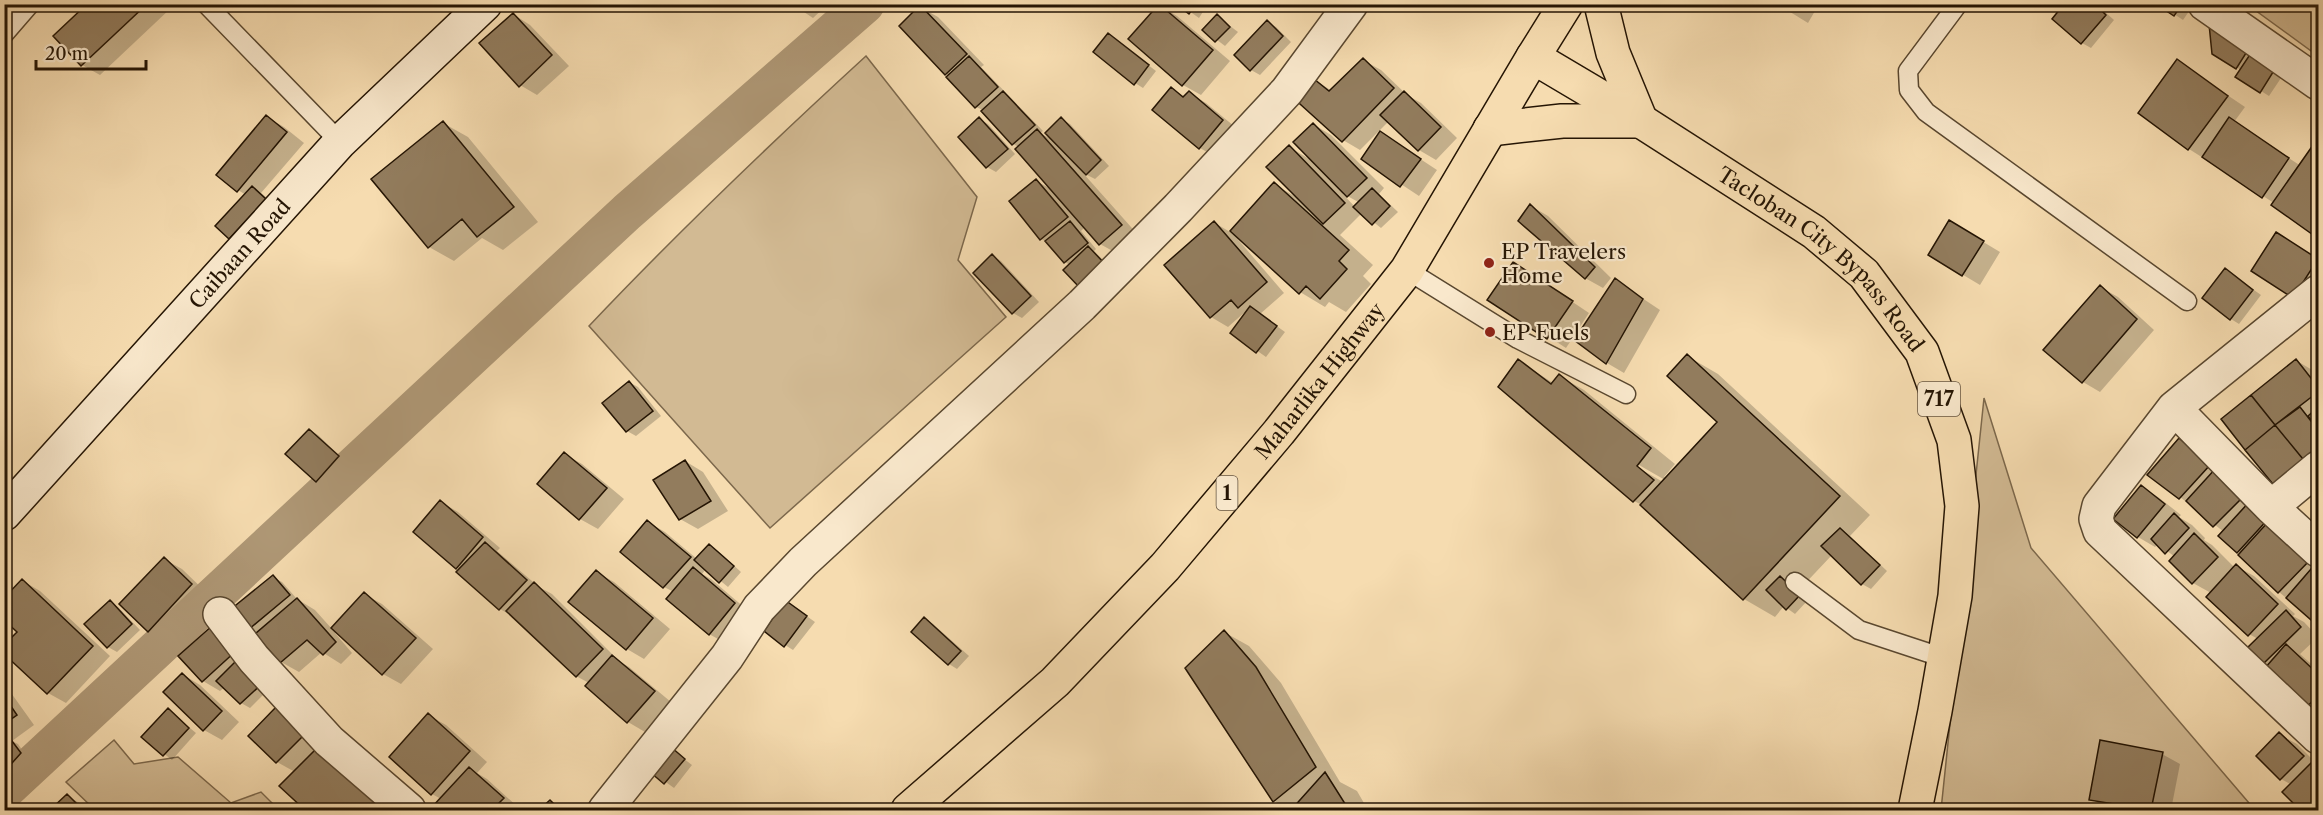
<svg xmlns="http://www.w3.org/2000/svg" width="2323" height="815" viewBox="0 0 2323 815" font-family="'Libre Caslon Text',serif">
<rect width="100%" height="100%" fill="#f6dcb0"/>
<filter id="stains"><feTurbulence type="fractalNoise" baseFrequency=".00333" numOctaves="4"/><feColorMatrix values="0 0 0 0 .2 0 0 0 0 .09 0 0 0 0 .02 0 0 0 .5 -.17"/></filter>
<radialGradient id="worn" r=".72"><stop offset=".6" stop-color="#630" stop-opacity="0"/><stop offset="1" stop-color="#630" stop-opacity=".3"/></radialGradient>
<path fill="#d2ba93" stroke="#7c684c" stroke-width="1.5" d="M2248,5H2318V56Z
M866,56L977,197L958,260L1006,317L770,528L589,326C678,232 771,143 866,56Z
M1984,398L2031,548L2255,810H1941Z
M114,740L134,764L178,757L231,803L261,792L279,810H95L66,782Z"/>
<path fill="#0003" fill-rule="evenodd" d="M4,4H41L4,44Z
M89,4H168L171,8L100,75L82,65L55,36Z
M792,4H828L813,18Z
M1179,4H1208L1199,18Z
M1777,4H1819L1808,23Z
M2066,4H2096L2114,20L2091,48L2082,43Z
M2115,4H2127L2123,10Z
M2159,4H2188L2192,7L2183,20Z
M1160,6L1177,16L1230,61L1201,95L1183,85L1130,39Z
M920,7L938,17L984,65L981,67L1043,131L1040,133L1053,140L1061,119L1070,124L1109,166L1095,179L1083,173L1139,236L1118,254L1100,244L1085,227L1081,231L1096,249L1094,251L1113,270L1070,265L1065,262L1049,243L1041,239L1036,181L1051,189L1019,147L1013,144L983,110L976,107L946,73Z
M513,14L530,25L569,66L537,95L520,85Z
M1217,16L1238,32L1225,46L1204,30Z
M1267,22L1276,27L1291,42L1260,75L1251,70L1236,55Z
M2211,27L2283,75L2269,96L2261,91L2241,70L2214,53Z
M1109,35L1156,71L1143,88L1135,83Z
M1363,60L1381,70L1407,95L1421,103L1457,138L1436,160L1419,150L1389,121L1360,150L1343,140L1310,77L1332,91Z
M2177,61L2245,107L2234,122L2301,166L2318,141V237L2273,204L2274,203L2189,149L2140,113Z
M1171,89L1185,97L1189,93L1206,103L1240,131L1217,158L1200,148Z
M267,117L284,127L304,143L261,193L274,204L239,243L230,238L246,195L238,190Z
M979,119L988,124L1015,154L996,172L987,167L960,137Z
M443,123L468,137L538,222L503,250L482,238L454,261L429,247Z
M1313,124L1331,135L1384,188L1379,194L1398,212L1381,228L1362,213L1340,235L1373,265L1363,276L1371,284L1346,312L1329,302L1325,307L1300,292L1236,235L1235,236L1284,293L1260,314L1285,332L1266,357L1232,333L1245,312L1228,327L1211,317L1215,223L1230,232L1274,184L1296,197L1289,147L1311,160ZM1342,193L1360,203L1355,207Z
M1381,133L1437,170L1419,196L1363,159Z
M1531,206L1548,216L1611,278L1603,288L1585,278Z
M1950,222L2000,252L1980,285L1930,255Z
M2276,234L2318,260V296L2312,306Z
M993,256L1001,261L1039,302L1022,318L1013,313L975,273Z
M2226,270L2261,295L2239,324L2231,319Z
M1531,274L1589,313L1566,348L1490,299Z
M1615,280L1660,310L1624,373L1607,363L1576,339Z
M2100,287L2118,297L2154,330L2100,392L2083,382Z
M2318,341V350L2314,344Z
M1687,356L1718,374L1870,515L1850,536L1887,571L1871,589L1862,584L1832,555L1798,591L1808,600L1795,614L1784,606L1775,617L1744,599L1644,506L1634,501L1519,361L1553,383L1559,376L1584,390L1675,464L1664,477L1666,479L1719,422ZM1632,461L1665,480L1663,482L1630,463Z
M2297,361L2314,371L2318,377V479L2223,419Z
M629,382L638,387L661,416L636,436L627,431Z
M310,430L318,435L346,462L325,486L316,481Z
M2179,440L2197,450L2318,563V624L2279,592L2240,555L2241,554L2224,532L2180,497Z
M564,454L582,464L624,499L598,529L580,519Z
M685,461L703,472L728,511L698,529L680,519Z
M2141,487L2158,497L2181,515L2179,517L2192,525L2205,538L2204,540L2212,545L2235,568L2236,566L2254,576L2295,614L2293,616L2304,622L2318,637L2300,654L2318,670V712L2308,705L2264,662L2258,639L2249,634L2211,593L2193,583L2175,557L2158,544L2155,547L2138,537Z
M441,502L458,512L500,548L497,551L539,587L552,594L619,661L629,667L671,702L645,732L628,722L589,683L576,676L516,618L500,609L458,572L461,570L456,567Z
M648,522L665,532L697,559L709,546L718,551L741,572L728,587L706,569L702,574L711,579L752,614L727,644L709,634L674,592L664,587Z
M164,559L182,569L209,595L166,641L149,630Z
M596,572L614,582L670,629L644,659L627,649Z
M273,577L282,582L297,599L315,610L332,629L364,594L382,604L433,649L401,684L383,674L337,631L335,633L352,653L341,664L322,652L299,672L281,662L257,633L249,629Z
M23,581L40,591L110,656L66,703L48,693L4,652L19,632Z
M110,602L118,607L140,630L117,652L108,647Z
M794,607L815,622L793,650L785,645Z
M924,619L933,624L969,656L957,669L949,664Z
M213,626L272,686L250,708L241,703L225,687L220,691L203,681Z
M1224,632L1249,646L1281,683L1340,782L1357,791L1368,810H1291L1274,801Z
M182,674L200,685L239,722L222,740L204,730Z
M4,683L34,725L12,741L18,744L28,758L9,782L4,779Z
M276,709L395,810H307L281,786L295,772L277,762L250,736Z
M168,710L196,733L172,760L143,737Z
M428,715L446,725L487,762L477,773L487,779L520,809L519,810H438L434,807L441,799L432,794Z
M2279,734L2297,744L2318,765V810H2303L2285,792L2292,785L2281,779Z
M671,749L692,765L674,788L652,772Z
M2162,754L2180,764L2171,810H2117L2109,809L2091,799Z
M67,796L85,806L89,810H52Z
M550,802L559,807L562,810H541Z"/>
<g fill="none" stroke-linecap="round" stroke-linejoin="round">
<path stroke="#af9876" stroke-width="39" d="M4,791L627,212L865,4"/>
</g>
<path fill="#927c5d" stroke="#251504" stroke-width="1.5" d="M87,4H147L81,66L53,36Z
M1159,4L1213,50L1182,86L1128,39Z
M1176,4H1196L1189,14Z
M2064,4H2095L2106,15L2081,44L2052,19Z
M2156,4H2182L2174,16Z
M920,5L967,54L945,75L899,26Z
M513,13L552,55L519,87L479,43Z
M1217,14L1230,27L1215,42L1202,30Z
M1267,20L1283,36L1250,71L1234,55Z
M2209,24L2248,50L2236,69L2212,54Z
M1108,33L1149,65L1134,85L1093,52Z
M2251,53L2275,69L2260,93L2235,77Z
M969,56L998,87L975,108L946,77Z
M1363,58L1394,88L1342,142L1290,95L1309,75L1329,91Z
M2177,59L2228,96L2188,150L2138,113Z
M1171,87L1183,97L1189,91L1223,120L1199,149L1152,110Z
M1003,91L1035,125L1012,145L981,111Z
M1404,91L1441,127L1418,151L1380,115Z
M266,115L287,132L237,192L216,175Z
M979,117L1008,149L986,168L958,137Z
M1061,117L1101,160L1086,175L1045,133Z
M2229,117L2289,158L2262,198L2202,157Z
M443,121L514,207L477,237L462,219L428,248L371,179Z
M1313,123L1367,178L1347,197L1293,142Z
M1037,129L1122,225L1099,245L1015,149Z
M1380,131L1421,159L1400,187L1361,159Z
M2318,138V234L2316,237L2271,205Z
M1289,145L1345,203L1323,224L1266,167Z
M1036,179L1068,217L1040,240L1009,201Z
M1274,182L1349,250L1339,261L1347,269L1320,299L1306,286L1299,294L1230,231Z
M252,186L266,199L229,239L215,226Z
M1372,188L1390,206L1372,225L1353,207Z
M1530,204L1595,267L1585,279L1518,221Z
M1949,220L1984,241L1962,276L1928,255Z
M1070,221L1088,243L1064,263L1045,241Z
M1214,221L1267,282L1238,308L1231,300L1210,318L1164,265Z
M2276,232L2318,259L2293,298L2251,271Z
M1088,246L1105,264L1080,288L1063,270Z
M992,254L1031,296L1012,314L973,273Z
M1513,262L1573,301L1547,339L1487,300Z
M2225,268L2253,290L2230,320L2202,298Z
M1615,278L1643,299L1606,364L1574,340Z
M2100,285L2137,319L2082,383L2043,350Z
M1250,306L1277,326L1256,353L1230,333Z
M1687,354L1840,496L1743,600L1640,505L1717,422L1667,376Z
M1518,359L1551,384L1559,374L1651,448L1637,466L1654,480L1633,502L1498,387Z
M2296,359L2318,387V392L2275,425L2251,395Z
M629,381L653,411L626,432L602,403Z
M2251,395L2275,425L2245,450L2221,419Z
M2300,407L2318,430V455L2307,464L2275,425Z
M2318,407V430L2308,416Z
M2275,425L2307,464L2277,489L2245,450Z
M309,429L339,456L316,482L285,454Z
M2179,438L2210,465L2179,499L2147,475Z
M564,452L607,488L579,520L537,484Z
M685,460L711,501L679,520L653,480Z
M2216,468L2245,495L2213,527L2186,501Z
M2141,485L2165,504L2137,538L2113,519Z
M440,500L483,537L456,569L413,532Z
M2251,500L2270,517L2237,553L2218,536Z
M2174,513L2189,528L2165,554L2151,539Z
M647,520L691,557L663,588L620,552Z
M2269,521L2310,560L2278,593L2238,555Z
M1840,528L1880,565L1861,585L1821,546Z
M2194,533L2218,557L2192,584L2169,561Z
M485,542L527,580L499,610L456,572Z
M709,544L734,566L719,583L694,560Z
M164,557L192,584L148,632L119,604Z
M2317,562L2318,563V626L2286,598Z
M2236,564L2278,604L2248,636L2206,597Z
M693,567L735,603L709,635L666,599Z
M596,570L653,618L626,650L568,602Z
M273,575L290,595L248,630L231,609Z
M1780,576L1800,595L1786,610L1766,590Z
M22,579L93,646L47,694L4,654V645L17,632L4,620V598Z
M534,582L603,649L576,677L506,611Z
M364,592L416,638L382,675L331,628Z
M297,598L336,642L323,655L307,640L280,663L255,634Z
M110,600L132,624L107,648L84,624Z
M785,600L807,616L784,647L764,631Z
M2286,610L2301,627L2263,664L2247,648Z
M924,617L961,651L948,665L911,632Z
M213,625L237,650L202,682L178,656Z
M1224,630L1256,667L1316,767L1273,802L1185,668Z
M2286,644L2318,674V695L2307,707L2265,668Z
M612,655L655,691L627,723L585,686Z
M241,656L265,681L240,704L216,681Z
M182,673L222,711L203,731L163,692Z
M4,696L17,715L4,724Z
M276,707L304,735L276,763L248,736Z
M168,708L189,728L163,756L141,737Z
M428,713L470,751L431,795L389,757Z
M2279,732L2304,756L2280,780L2256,756Z
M9,737L21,753L4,772V740Z
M2100,740L2163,752L2151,810L2089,800Z
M319,746L386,810H305L279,786Z
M671,747L685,759L664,784L650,772Z
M2312,762L2318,768V810H2300L2282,792Z
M469,767L504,798L492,810H435L432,807Z
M1325,772L1349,810H1291Z
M67,794L83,810H50Z
M550,800L560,810H539Z"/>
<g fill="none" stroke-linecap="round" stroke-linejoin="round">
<g stroke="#59472f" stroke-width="21">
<path id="lane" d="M206,4L340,142
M1958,4L1908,71L1909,90L1926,112L2187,301
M4,34L30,4
M1407,270L1518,339L1626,394
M1795,582L1859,630L1944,658"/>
</g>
<g stroke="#59472f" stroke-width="36">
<path id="street" d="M2205,4L2318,83
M2318,292L2174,408L2271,507L2318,550
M2174,408L2099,506L2096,519L2100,531L2318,737
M2271,507L2318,468
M220,614L254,659L329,741L409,810
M605,810L727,657L759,608L803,562L1082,305L1178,208L1287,91L1351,4"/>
</g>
<g stroke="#251504" stroke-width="36">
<g id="secondary">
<path id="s1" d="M4,514L340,142L485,4"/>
</g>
</g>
<g stroke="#251504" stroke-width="36">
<g id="primary">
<path id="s2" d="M908,810L1055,682L1165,567L1279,432L1407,270L1533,57"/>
</g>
</g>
<g stroke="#251504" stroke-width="36">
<g id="highway">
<path id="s3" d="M1566,4L1533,57L1641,121L1814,232L1864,274L1922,352L1954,440L1962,506L1955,596L1935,711L1915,810"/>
<path d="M1601,4L1613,53L1641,121"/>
<path d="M1490,129L1562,121H1639"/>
</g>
</g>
<use href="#lane" stroke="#f9e8cc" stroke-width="18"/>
<use href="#street" stroke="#f9e8cc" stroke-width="33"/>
<use href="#secondary" stroke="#f9e8cc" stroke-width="33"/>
<use href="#primary" stroke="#f6dcb0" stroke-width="33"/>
<use href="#highway" stroke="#f6dcb0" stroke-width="33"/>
</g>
<g fill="#8f2418" stroke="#f9e8cc" stroke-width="2">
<circle cx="1489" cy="263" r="6"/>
<circle cx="1490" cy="332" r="6"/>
</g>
<g text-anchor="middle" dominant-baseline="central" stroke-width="4.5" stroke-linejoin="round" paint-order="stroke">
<g fill="#f9e8cc" stroke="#655440" stroke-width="1.5">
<rect x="1918" y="382" width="42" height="34" rx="4.5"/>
<rect x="1216.5" y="476" width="21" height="34" rx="4.5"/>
</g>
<g font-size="20" font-weight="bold" fill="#251504">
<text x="1939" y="399">717</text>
<text x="1227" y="493">1</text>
</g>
<g font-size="21" fill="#251504" stroke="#f9e8cc" text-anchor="start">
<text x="1501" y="251">EP Travelers<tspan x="1501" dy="24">Home</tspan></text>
<text x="1502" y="332">EP Fuels</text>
</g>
<g font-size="21" fill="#251504" stroke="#f9e8cc">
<text stroke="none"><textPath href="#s1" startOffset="351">Caibaan Road</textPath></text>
<text stroke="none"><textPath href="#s3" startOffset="417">Tacloban City Bypass Road</textPath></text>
<text stroke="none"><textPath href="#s2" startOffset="596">Maharlika Highway</textPath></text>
</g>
</g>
<rect width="2323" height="815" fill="none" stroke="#f6dcb0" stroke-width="24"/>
<rect x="6" y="6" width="2311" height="803" fill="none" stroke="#251504" stroke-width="3"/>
<rect x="12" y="12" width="2299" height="791" fill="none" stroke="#251504" stroke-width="1.5"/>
<path d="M36 60v9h110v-9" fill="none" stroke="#251504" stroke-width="3"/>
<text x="45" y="60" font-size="18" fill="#251504" stroke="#f9e8cc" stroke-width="4.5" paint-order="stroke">20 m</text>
<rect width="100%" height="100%" filter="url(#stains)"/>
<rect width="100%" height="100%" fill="url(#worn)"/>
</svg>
